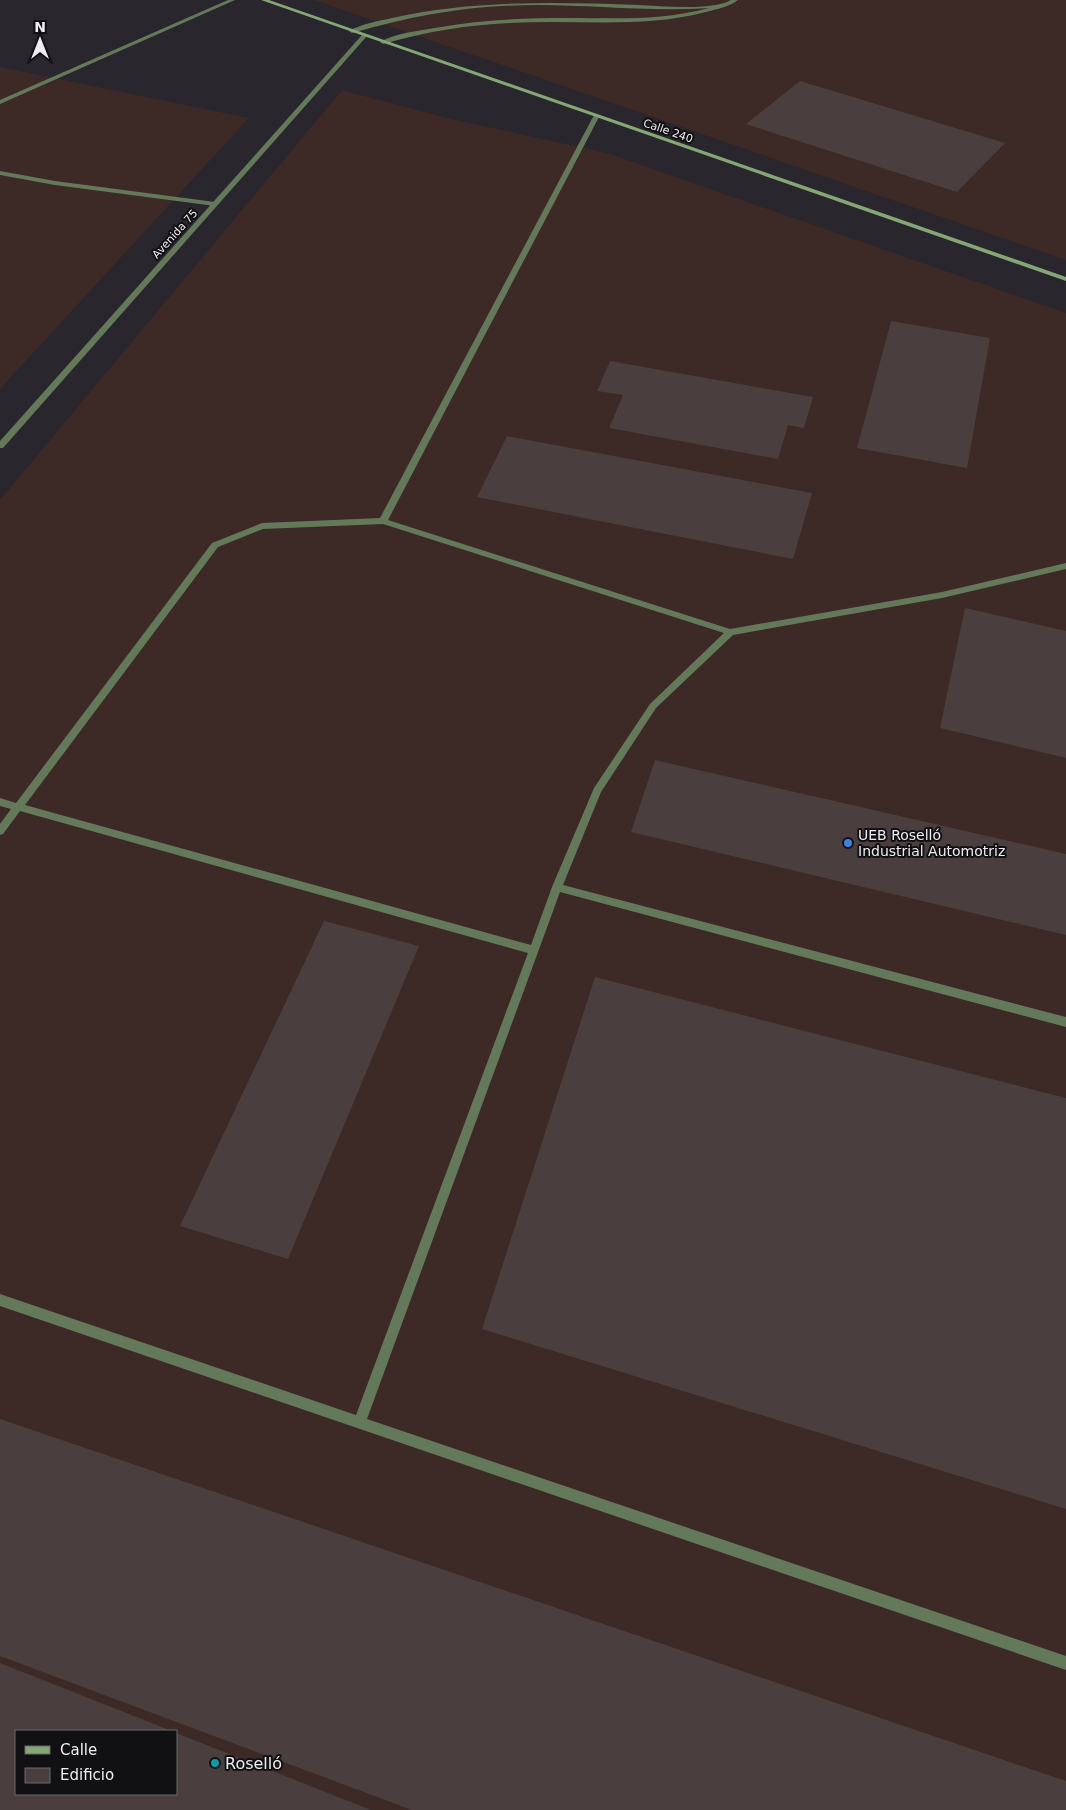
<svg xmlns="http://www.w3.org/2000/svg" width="1066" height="1810" viewBox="0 0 1066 1810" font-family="'DejaVu Sans',sans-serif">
<rect width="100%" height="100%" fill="#29262d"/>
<path fill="#3d2926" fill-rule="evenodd" d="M314,0H1066V260Z
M0,67L249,118L0,389Z
M342,90L451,119L607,153L1066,313V1810H0V500ZM16,1731H176V1794H16Z"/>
<path fill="#4a3f3e" d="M800,81L1005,143L957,192L746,124Z
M891,321L990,338L967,468L857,448Z
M610,361L813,397L804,428L788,425L778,459L609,428L623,395L597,391Z
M507,436L812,493L793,559L477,497Z
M965,608L1066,631V758L940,728Z
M655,760L1066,854V935L631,832Z
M324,921L419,946L288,1259L180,1226Z
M595,977L1066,1098V1509L482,1329Z
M0,1419L1066,1781V1810H412L0,1656Z
M0,1663L172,1731H16V1794H176V1733L371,1810H0Z"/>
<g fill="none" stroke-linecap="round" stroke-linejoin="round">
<path fill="#63795a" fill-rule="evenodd" d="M731,0H738C729,7 717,9 706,12C642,29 576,19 510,23C466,25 425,32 383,44L380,42C395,33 418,31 435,28C479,20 524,18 568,18C618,18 660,21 709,8C651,12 594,5 537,5C471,5 415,15 352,33L349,31C361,24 379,21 392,18C473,0 555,2 638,5C661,6 712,11 731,0Z
M596,115L599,117L388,520L730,629L942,592L1066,563V569L942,598L733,635L656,708L601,792L563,885L1066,1017V1027L560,892L367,1419L1066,1656V1670L0,1306V1294L356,1415L528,953L20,811L3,834L0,835V824L11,809L0,806V798L16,803L212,543L262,523L380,518L593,117ZM383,524L724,633L650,704L594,788L552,887L531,945L25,805L218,547L263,529Z
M0,171L55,181L215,202L218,204L215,206L55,185L0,175Z"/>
<path fill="#63795a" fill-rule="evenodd" d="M228,0H235L0,104V100Z
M362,35L367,36L3,448H0V441Z"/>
<path fill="#85a776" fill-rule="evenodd" d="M261,0H269L1066,277V281Z"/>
</g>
<circle fill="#3f7fe0" stroke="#111013" stroke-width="2" cx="848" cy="843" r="5"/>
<circle fill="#0f9aa8" stroke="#111013" stroke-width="2" cx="215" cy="1763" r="5"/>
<g text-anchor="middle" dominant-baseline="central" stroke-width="4" stroke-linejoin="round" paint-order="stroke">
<g font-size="11" fill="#efedf2" stroke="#111013">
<text transform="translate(668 131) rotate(19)">Calle 240</text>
<text transform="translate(175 234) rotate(-48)">Avenida 75</text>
</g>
<g font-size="14" fill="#efedf2" stroke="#111013" text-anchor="start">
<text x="858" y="835">UEB Roselló<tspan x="858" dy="16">Industrial Automotriz</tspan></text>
</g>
<g font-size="16" fill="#efedf2" stroke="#111013" text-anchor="start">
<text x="225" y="1763">Roselló</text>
</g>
</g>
<rect x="15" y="1730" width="162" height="65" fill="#111013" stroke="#6a686c"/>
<rect x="25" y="1746" width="25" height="8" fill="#85a776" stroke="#6a686c"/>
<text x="60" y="1755" font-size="15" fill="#efedf2">Calle</text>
<rect x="25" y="1768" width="25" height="15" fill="#4a3f3e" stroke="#6a686c"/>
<text x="60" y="1780" font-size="15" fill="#efedf2">Edificio</text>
<g transform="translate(40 40)" stroke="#111013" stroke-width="4" paint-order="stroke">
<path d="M0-4L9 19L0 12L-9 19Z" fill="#efedf2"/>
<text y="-8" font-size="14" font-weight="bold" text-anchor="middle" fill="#efedf2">N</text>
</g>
</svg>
